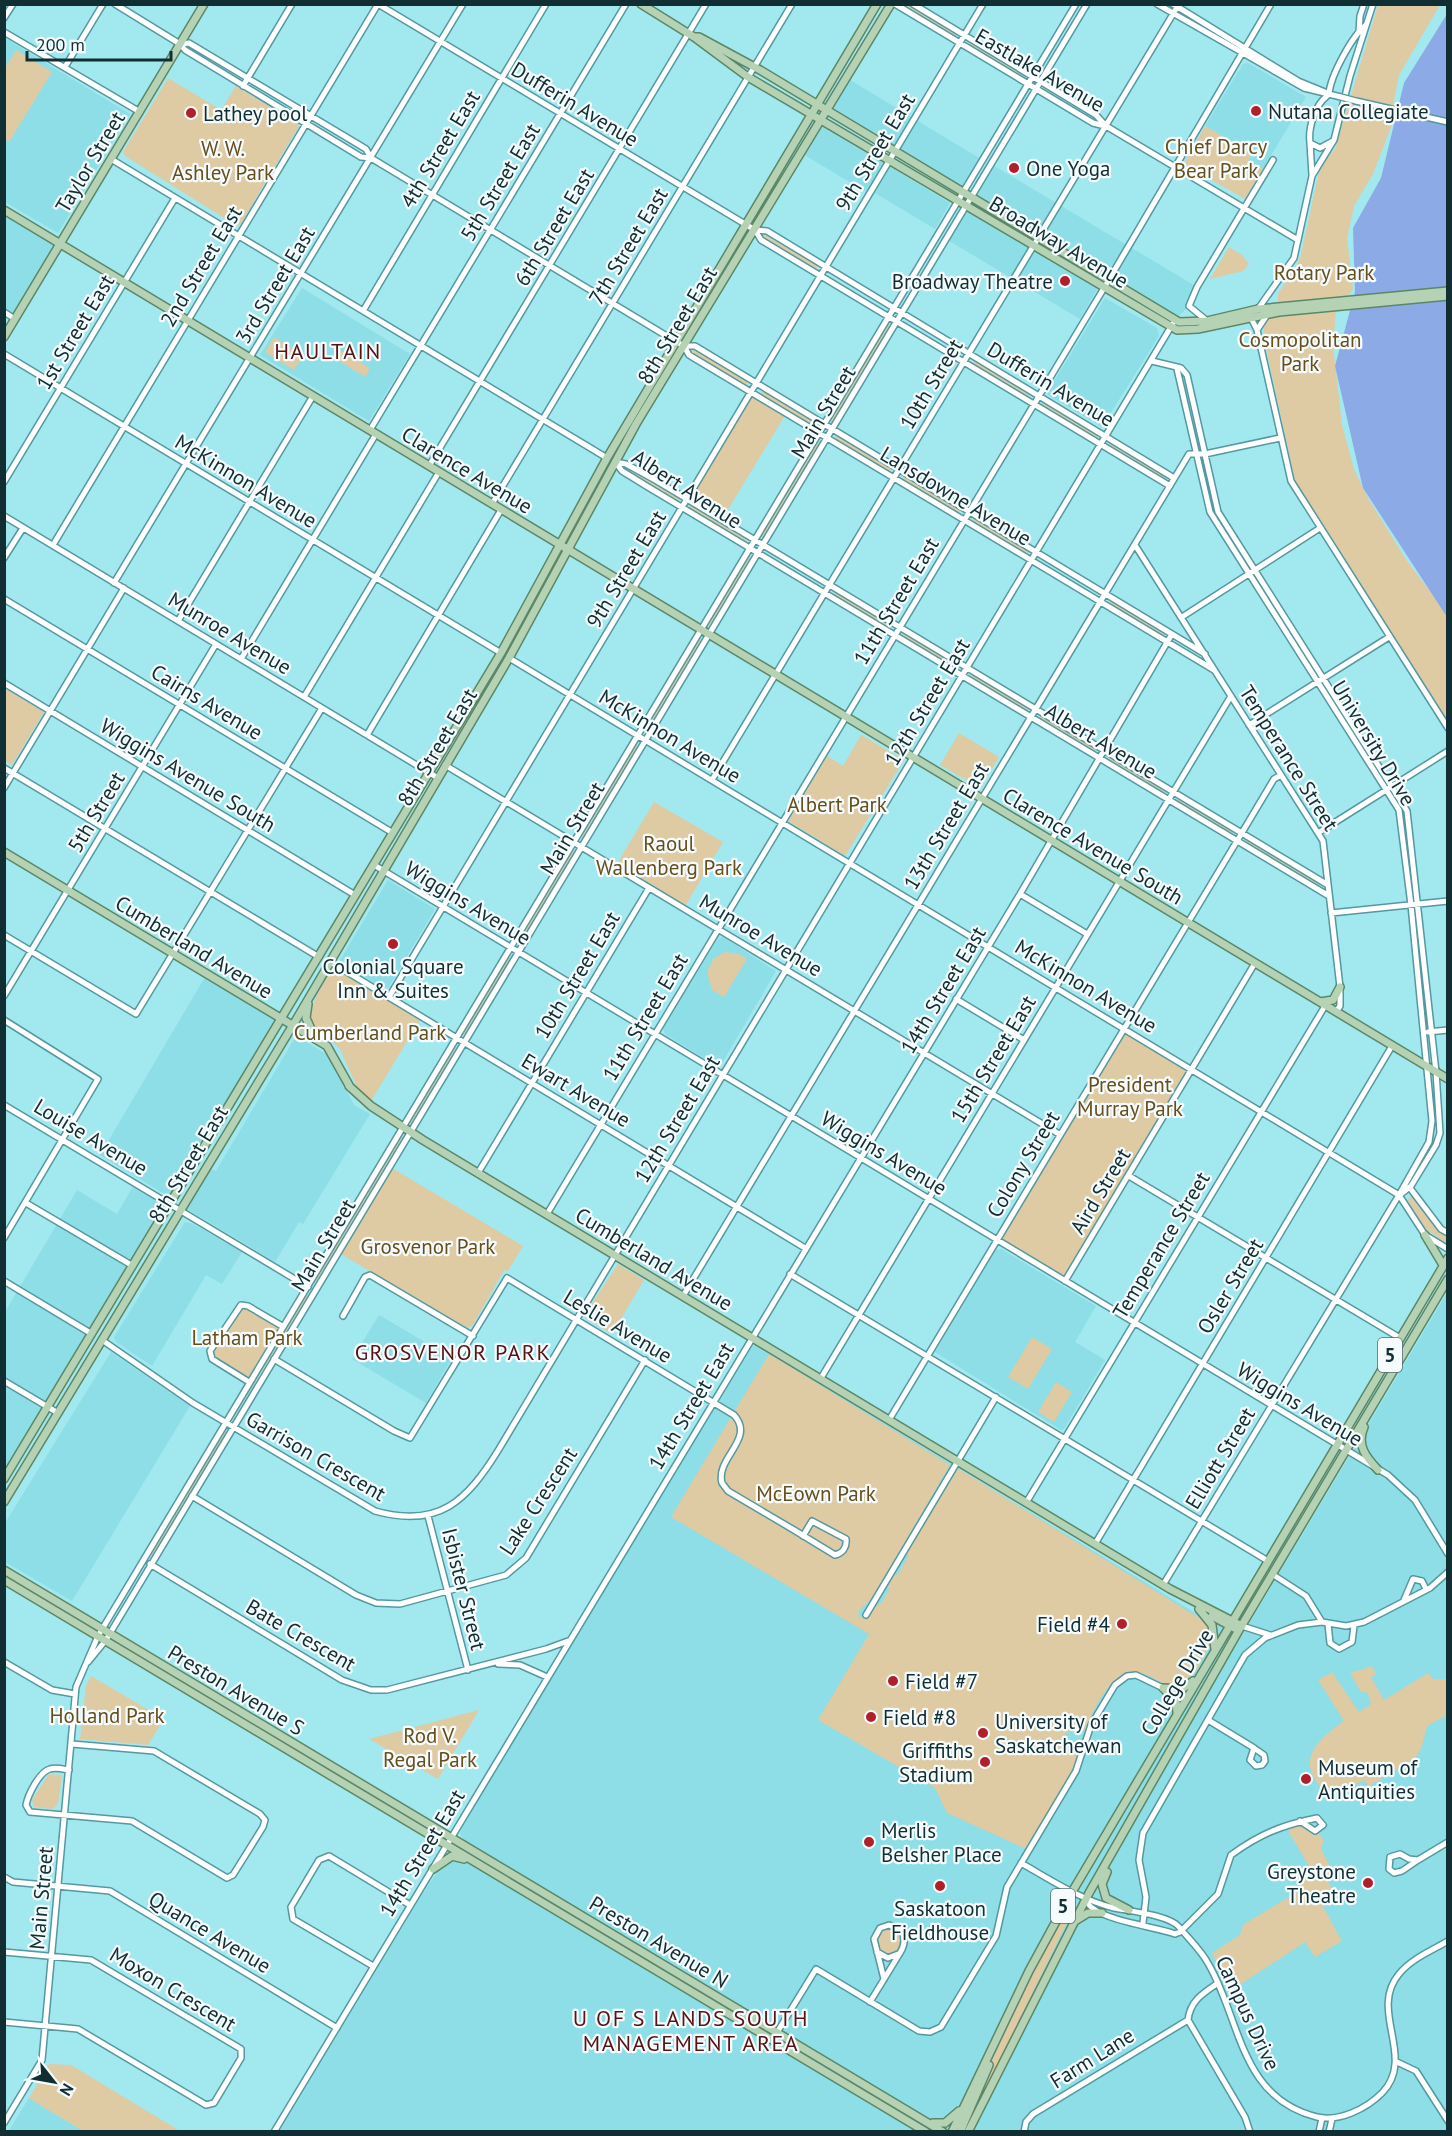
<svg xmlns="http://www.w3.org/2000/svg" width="1452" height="2136" viewBox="0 0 1452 2136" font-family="'PT Sans',sans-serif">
<rect width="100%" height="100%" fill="#a2e8ef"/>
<path fill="#8ddee6" d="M5,38L130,114L58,233L5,202Z
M1248,63L1306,97L1263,169L1248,160L1252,154L1205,126L1243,64Z
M847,78L984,161L964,194L827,111Z
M822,119L890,160L870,194L801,153Z
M991,164L1197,287L1189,306L1175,320L971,198Z
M890,167L950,203L935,229L875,193Z
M966,206L1099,286L1080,319L946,239Z
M4,210L56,244L15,319L5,312Z
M302,288L410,354L369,421L260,355Z
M1105,298L1157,328L1159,336L1102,427L1048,395V391Z
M388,880L435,909L387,990L339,962Z
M723,937L776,971L721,1065L717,1066L665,1034L663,1029L718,939Z
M205,977L275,1020L170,1194L166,1195L100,1155Z
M296,1036L328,1055L354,1105L370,1114L303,1224L299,1222L275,1262L187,1209L211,1169L216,1171Z
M135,1183L171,1204L5,1479V1312L77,1190L117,1214Z
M185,1222L193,1224L242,1252L222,1284L206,1275L152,1366L116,1342L114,1337Z
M1001,1249L1096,1306L1075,1342L1105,1360L1064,1429L1061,1430L935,1352L996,1250Z
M1447,1293V2131L279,2132L422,1895L442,1865L456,1858L464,1840L460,1834L462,1829L547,1677L716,1397L752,1346L756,1345L1200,1616L1241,1637Z
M379,1315L452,1358L426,1403L352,1359Z
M111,1352L190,1406L72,1601L5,1562V1523Z
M29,2098L83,2131L8,2132Z"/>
<path fill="#decaa3" d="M900,5H908L957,33L955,38Z
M1378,5H1440L1399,75L1393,105V122L1373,174L1354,206L1347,238L1353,289L1348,296L1278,302V294L1300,259L1320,167L1335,149Z
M971,42L1026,75L1024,79L968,46Z
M16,50L52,72L9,142L5,139V68Z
M168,78L221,110L236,86L297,123L299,126L240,225L237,226L125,156L123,152Z
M1205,126L1252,153L1248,160L1263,169L1245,199L1184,164Z
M763,234L817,265V269L764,239Z
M1229,247L1242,255L1249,264L1243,271L1210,279Z
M1336,311L1333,345L1342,425L1354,469L1368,498L1407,561L1447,614V727L1295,481L1264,339L1263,322L1270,318Z
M887,324L891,326L832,423L829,420Z
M274,337L303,355L294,370L265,352Z
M337,348L370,368L365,377L332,357Z
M693,348L748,381L746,386L689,353Z
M975,360L1029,393L1028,397L972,364Z
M763,390L816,422L814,426L760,395Z
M751,392L786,414L721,521L687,500Z
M1043,401L1098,434L1097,438L1040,405Z
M837,435L891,468L890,472L834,439Z
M817,440L821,442L763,538L759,536Z
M1111,442L1167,476L1165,480L1109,446Z
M623,466L679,498L680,500L677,502L622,468Z
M905,475L960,509L958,514L902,480Z
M689,506H692L747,540L744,543L689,509Z
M974,517L1029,551L1026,555L970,521Z
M748,556L751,558L711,626L706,623Z
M835,592L891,625L889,629L833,596Z
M1111,601L1165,633L1166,635L1163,636L1109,604Z
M903,633L959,666L957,670L900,637Z
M698,639L703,641L646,733L643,730Z
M973,675L1028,708V709L1026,712L970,678Z
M4,688L44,712L12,765L5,761Z
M1041,715L1096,749L1094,753L1038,719Z
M959,733L999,757L980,788L940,765Z
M861,735L904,760L845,856L788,821L827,756L843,766Z
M635,744L638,747L582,838L580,836Z
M1109,757L1164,790L1163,794L1107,760Z
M1178,798L1233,831L1231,835L1175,802Z
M654,802L723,842L684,908L615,867Z
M1247,839L1319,883L1318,887L1244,843Z
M572,850L575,852L520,943H517Z
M1416,912L1428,1025H1426L1414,913Z
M725,952L739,954L747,959L724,997L712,990L707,972L713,959Z
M509,955L511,958L466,1033H463Z
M335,969L420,1020L371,1101L357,1087L340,1049L312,1024C309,1004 321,988 330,971Z
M1124,1029L1192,1069L1065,1281L997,1240Z
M454,1046L457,1048L412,1123H409Z
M401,1135L403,1138L317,1282L314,1281Z
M392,1168L523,1246L508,1271L504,1270L473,1325L467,1328L341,1254Z
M1413,1195L1439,1230L1447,1236V1245L1424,1227L1407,1200Z
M618,1264L644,1280L612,1334L587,1319L585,1314Z
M306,1293L309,1295L232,1420L231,1418Z
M241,1305L282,1326L249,1382L212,1359L210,1351Z
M1032,1337L1052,1349L1028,1389L1008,1377Z
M769,1354L950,1465L871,1600L859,1610L858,1618L882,1602L890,1588H885L892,1576L898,1574L909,1555H904L957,1468L1209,1624C1212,1645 1208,1649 1198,1667C1171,1714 1155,1660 1123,1675C1105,1683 1092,1714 1084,1731L1073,1728L1062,1737C1061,1748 1069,1751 1078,1754L1076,1765L1026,1849L947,1813L935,1788L818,1720L869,1634L671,1517Z
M1056,1382L1072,1392L1054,1422L1038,1412Z
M224,1430L226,1433L153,1555H150Z
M1372,1666L1376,1674L1371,1677L1384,1700L1428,1673L1433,1679H1447V1715L1427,1726L1421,1749L1415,1758L1369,1786L1364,1780L1342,1792H1324C1320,1786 1313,1778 1311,1771C1304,1750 1328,1732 1344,1721L1318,1680L1332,1672L1359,1712L1371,1704L1368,1693L1361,1692L1350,1673Z
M91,1676L164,1719L148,1745L80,1739L86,1686Z
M479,1710L438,1779L369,1739Z
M49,1774L62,1775L58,1804L53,1809L34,1807L32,1800Z
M1299,1824L1320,1835L1324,1841L1321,1849L1330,1866L1331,1875L1326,1879L1334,1892L1320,1901L1342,1941L1315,1957L1305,1942L1238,1986C1223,1987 1218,1965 1212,1953L1240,1935L1243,1925L1302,1889L1294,1875L1309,1866L1288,1831Z
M1073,1902V1910L970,2121L961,2131L1019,1999L1067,1906Z
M876 1941a13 13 0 1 1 26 0a13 13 0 1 1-26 0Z
M49,2064L71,2065L180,2131H83L29,2098Z"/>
<path fill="#8baae6" d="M1447,14V617L1363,488L1335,366L1355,292L1353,228L1381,178L1404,83Z"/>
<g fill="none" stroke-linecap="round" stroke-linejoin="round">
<g stroke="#54999f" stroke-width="8">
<path id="minor" d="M115,4L180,44L185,50L361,157L371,158
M378,4L755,230L761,240L1170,486
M895,4L1093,123L1105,126
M913,4L1096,115L1106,126L1298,240
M1157,4L1304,88L1341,97
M1173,4L1298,81L1325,92
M4,18L13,4
M4,32L140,112
M1359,32L1360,16L1364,4
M180,44L189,43L366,149L371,158L675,341L684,346H695L1205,654
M65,67L103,4
M243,86L292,4
M1329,93C1331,75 1352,36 1366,25
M1327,96C1315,105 1308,128 1310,143L1320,148L1333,141
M1356,101L1448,122
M1310,143L1312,175
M111,159L607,458
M755,230L767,231L1174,478
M1258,309L1294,258L1312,176L1334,140L1350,76L1373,4
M363,311L546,4
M4,312L15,319
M1251,318L1257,330L1291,481L1448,728
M1206,320L1189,306L1197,287L1273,160
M1257,330L1267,315
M684,346L689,355L1214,670
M4,354L501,653
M1152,361L1181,368L1187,375L1218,512L1407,811L1436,1072L1440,1133L1436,1145L1411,1186L1401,1194
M370,430L626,4
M615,462L622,471L648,487L1329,896
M615,462L626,464L657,481L1328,885
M429,466L706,4
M4,482L175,198
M492,504L792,4
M4,516L438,778
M53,545L378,4
M1135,545L1323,841L1340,987V1006L1336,1012
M4,558L23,528
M114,583L463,4
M4,599L393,833
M1182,617L1320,528
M178,621L313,396
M509,658L1399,1195L1425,1235L1448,1249
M241,659L376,434
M4,683L355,895
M304,697L439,472
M1249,725L1389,637
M367,735L501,510
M445,765L1059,1134
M4,768L319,957
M712,780L1179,4
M4,788L124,588
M1318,833L1448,751
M374,865L1388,1475L1415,1500L1448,1554
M1020,894L1087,934
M1331,913L1448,901
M4,935L136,1014L322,708
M329,961L805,1248
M4,996L216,644
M389,997L983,4
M956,999L1024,1040
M4,1020L98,1079L4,1238
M1428,1032L1448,1030
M4,1105L308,1287
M478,1173L649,888
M1129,1176L1400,1338
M1410,1188L1441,1229L1448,1233
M26,1203L133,1266
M547,1214L1104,288L1271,4
M790,1274L1268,1561
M4,1281L92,1334
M1065,1281L1255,963
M683,1296L1189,454H1205L1280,438
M343,1316L365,1277L370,1275L473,1336
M102,1340L193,1403L375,1511C439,1529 467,1501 499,1449L1175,320
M274,1359L394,1431L410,1438L507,1278L734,1415C756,1439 715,1458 722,1483L728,1491L794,1530L835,1555C843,1553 847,1547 846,1539L812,1521L803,1536
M821,1378L1231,696
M4,1381L58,1413
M249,1382L212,1359L210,1351L241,1305L248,1306L282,1326
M889,1420L1234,846L1274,779L1281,775
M192,1496L356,1595L376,1603L400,1604L506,1575L526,1558L645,1360
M1026,1503L1325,1006
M428,1516L468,1670
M1095,1544L1392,1046
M150,1564L342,1680L371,1690H387L546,1649L568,1641
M1272,1574L1306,1596L1322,1622
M1163,1585L1399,1195L1429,1142L1432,1121L1411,905L1399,810L1210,512L1177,369
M1404,1600L1413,1579L1422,1581L1426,1589
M866,1615L996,1397
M1328,1624L1330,1643L1339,1649L1352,1642L1354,1626
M1242,1626L1270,1635
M4,1662L52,1690L75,1694
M88,1662L106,1640L1087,4
M498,1664L520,1665L547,1677
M1208,1720L1254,1748L1250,1760L1256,1766L1262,1765L1265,1761L1264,1755L1254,1748
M69,1770C63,1769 55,1767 50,1769C39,1772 28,1795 26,1805L30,1812L132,1821L227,1878L233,1875L263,1827L265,1820L260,1814L154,1751L72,1744
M1400,1854L1409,1859L1418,1860L1402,1871L1394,1873L1389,1869L1390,1857Z
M1418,1860L1448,1842
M1021,1863C1051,1880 1081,1900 1114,1908C1129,1911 1169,1915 1179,1927C1188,1938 1202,1951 1209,1965C1241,2021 1240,2098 1317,2117C1339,2122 1366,2109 1382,2093C1417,2057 1368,2011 1399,1974C1411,1959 1431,1951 1448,1941
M4,1877L13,1882L110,1891L337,2028
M1086,1900C1093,1920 1154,1926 1175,1934L1180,1932
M1143,1923L1146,1897L1139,1860L1143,1833L1245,1655L1265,1638L1298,1625L1322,1622L1346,1626L1364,1622L1430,1588L1448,1572
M1180,1932L1218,1894L1231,1855C1260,1834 1282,1825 1317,1818L1323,1825L1315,1831L1300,1821
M4,1952L91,1960L241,2049V2058L214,2103L206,2105L78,2029L4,2022
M877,1952L888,1958L898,1954
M373,1966L293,1919L291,1907L319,1860L329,1856L410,1905
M1218,1983C1203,1993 1190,2001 1188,2020L1245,2117L1250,2132
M870,2002L900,1953C905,1945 906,1938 901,1930L889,1925L880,1928L874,1939L884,1979
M773,2039L816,1969L919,2031L930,2032L941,2027L996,1936L1007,1887L1076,1771L1091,1725L1115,1685L1127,1676L1136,1675L1163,1688
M1397,2062L1416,2071L1448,2121
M4,2123L42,2060L76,1687L98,1636L1076,4
M274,2132L1020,894L1172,634
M1024,2132L1026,2122L1033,2114L1188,2020
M1319,2132L1322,2118
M1329,2132L1332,2119"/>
</g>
<g stroke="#5c8766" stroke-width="10">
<path id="major" d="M641,4L694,37L748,77L1177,330L1198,329L1279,312L1448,296
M694,37H699L760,70L1179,322L1207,321L1258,309L1448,291
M4,210L1448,1079
M4,337L204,4
M4,852L327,1046L350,1087
M1320,1002L1333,1000L1340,987
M308,1004L306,1018L315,1038
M349,1086L371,1106L423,1140L1170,1589L1242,1626
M1425,1235L1443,1265
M1364,1427C1356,1445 1366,1457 1378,1470
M4,1479L501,653L607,458L877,4
M4,1502L296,1020L509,658L636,424L891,4
M4,1570L943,2132
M4,1580L926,2132
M1199,1609L1212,1625L1215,1649
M1212,1616L1234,1628
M1163,1688L1182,1689L1193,1681
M1165,1690L1176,1701L1177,1713
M433,1869L452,1856L464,1859
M1107,1872L1102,1884L1106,1898L1129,1910
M1075,1921L1088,1913H1102
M933,2123H945L959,2111
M952,2132L1029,1971L1072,1892L1448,1258
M960,2132L989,2065
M968,2132L1089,1893L1239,1630L1448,1279"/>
</g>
<use href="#minor" stroke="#fff" stroke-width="5"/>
<use href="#major" stroke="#b5d3b4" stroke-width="7"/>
<g stroke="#54999f" stroke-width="8" stroke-linecap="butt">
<path id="minor-bridge" d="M1341,97L1356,101"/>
</g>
<use href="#minor-bridge" stroke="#fff" stroke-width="5"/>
</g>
<g fill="#b11f2a" stroke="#f6fcfd" stroke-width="2">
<circle cx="1256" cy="111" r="6"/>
<circle cx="191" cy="113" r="6"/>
<circle cx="1014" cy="168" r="6"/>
<circle cx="1065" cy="281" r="6"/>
<circle cx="393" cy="944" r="6"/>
<circle cx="1122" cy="1624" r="6"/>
<circle cx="893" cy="1681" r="6"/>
<circle cx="871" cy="1717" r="6"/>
<circle cx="983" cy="1733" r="6"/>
<circle cx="985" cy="1762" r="6"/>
<circle cx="1306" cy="1779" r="6"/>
<circle cx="869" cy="1842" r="6"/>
<circle cx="1368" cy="1883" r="6"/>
<circle cx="940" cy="1886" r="6"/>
</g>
<g text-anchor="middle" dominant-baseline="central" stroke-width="4.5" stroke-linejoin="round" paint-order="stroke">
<g fill="#f6fcfd" stroke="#566c6f" stroke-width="1.5">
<rect x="1378" y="1338" width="24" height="34" rx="4.5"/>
<rect x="1051" y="1889" width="24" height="34" rx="4.5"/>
</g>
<g font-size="20" font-weight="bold" fill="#112f32">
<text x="1390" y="1355">5</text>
<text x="1063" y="1906">5</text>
</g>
<g font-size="21" fill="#112f32" stroke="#f6fcfd">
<text transform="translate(1040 70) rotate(30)">Eastlake Avenue</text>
<text transform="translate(575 104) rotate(31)">Dufferin Avenue</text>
<text transform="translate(440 149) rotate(-59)">4th Street East</text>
<text transform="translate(875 152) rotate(-59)">9th Street East</text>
<text transform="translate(90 162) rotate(-59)">Taylor Street</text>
<text transform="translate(500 182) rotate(-59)">5th Street East</text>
<text transform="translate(554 227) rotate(-59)">6th Street East</text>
<text transform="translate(1059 242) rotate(31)">Broadway Avenue</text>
<text transform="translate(628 246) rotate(-59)">7th Street East</text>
<text transform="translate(201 266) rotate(-59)">2nd Street East</text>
<text transform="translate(275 285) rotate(-59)">3rd Street East</text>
<text transform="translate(677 325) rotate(-59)">8th Street East</text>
<text transform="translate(75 332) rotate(-59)">1st Street East</text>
<text transform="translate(931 384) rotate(-59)">10th Street</text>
<text transform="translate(1051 384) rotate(31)">Dufferin Avenue</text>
<text transform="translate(823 412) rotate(-59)">Main Street</text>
<text transform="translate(467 470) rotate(31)">Clarence Avenue</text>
<text transform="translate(246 481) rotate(31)">McKinnon Avenue</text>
<text transform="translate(687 489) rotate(33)">Albert Avenue</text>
<text transform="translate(956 496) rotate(31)">Lansdowne Avenue</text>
<text transform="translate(626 569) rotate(-59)">9th Street East</text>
<text transform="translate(896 601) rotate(-59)">11th Street East</text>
<text transform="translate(230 633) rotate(31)">Munroe Avenue</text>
<text transform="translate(207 702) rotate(31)">Cairns Avenue</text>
<text transform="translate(927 702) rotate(-59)">12th Street East</text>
<text transform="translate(670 736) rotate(31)">McKinnon Avenue</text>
<text transform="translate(1101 741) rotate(31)">Albert Avenue</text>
<text transform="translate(1374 743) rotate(59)">University Drive</text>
<text transform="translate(437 747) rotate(-59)">8th Street East</text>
<text transform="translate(1289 758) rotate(58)">Temperance Street</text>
<text transform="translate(188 775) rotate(31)">Wiggins Avenue South</text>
<text transform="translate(96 812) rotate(-59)">5th Street</text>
<text transform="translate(946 826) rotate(-59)">13th Street East</text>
<text transform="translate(572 828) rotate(-59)">Main Street</text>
<text transform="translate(1093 846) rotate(31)">Clarence Avenue South</text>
<text transform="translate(468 903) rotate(31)">Wiggins Avenue</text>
<text transform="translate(761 935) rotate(31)">Munroe Avenue</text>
<text transform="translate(194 947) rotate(31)">Cumberland Avenue</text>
<text transform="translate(577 975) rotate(-59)">10th Street East</text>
<text transform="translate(1086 986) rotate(31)">McKinnon Avenue</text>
<text transform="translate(943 990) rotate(-59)">14th Street East</text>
<text transform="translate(645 1017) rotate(-59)">11th Street East</text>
<text transform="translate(993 1059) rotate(-59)">15th Street East</text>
<text transform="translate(576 1090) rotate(31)">Ewart Avenue</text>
<text transform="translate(677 1119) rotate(-59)">12th Street East</text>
<text transform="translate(91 1137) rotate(31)">Louise Avenue</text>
<text transform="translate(884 1153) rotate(31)">Wiggins Avenue</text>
<text transform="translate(188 1164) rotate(-59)">8th Street East</text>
<text transform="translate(1023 1164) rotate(-59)">Colony Street</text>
<text transform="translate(1100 1191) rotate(-59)">Aird Street</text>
<text transform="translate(323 1245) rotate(-59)">Main Street</text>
<text transform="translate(1161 1245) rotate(-59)">Temperance Street</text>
<text transform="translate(654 1259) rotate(31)">Cumberland Avenue</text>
<text transform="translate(1230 1286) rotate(-59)">Osler Street</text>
<text transform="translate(618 1326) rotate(31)">Leslie Avenue</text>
<text transform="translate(1300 1404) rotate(31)">Wiggins Avenue</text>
<text transform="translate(691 1406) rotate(-59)">14th Street East</text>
<text transform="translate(316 1456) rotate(30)">Garrison Crescent</text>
<text transform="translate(1220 1458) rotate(-59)">Elliott Street</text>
<text transform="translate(538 1501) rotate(-57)">Lake Crescent</text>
<text transform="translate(464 1589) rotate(76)">Isbister Street</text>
<text transform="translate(301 1635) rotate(30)">Bate Crescent</text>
<text transform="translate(1177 1682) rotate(-59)">College Drive</text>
<text transform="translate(236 1690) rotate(31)">Preston Avenue S</text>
<text transform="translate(422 1853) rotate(-59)">14th Street East</text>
<text transform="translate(41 1898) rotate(-85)">Main Street</text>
<text transform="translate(210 1932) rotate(31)">Quance Avenue</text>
<text transform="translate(659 1942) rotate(31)">Preston Avenue N</text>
<text transform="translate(173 1989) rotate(31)">Moxon Crescent</text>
<text transform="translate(1248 2013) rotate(65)">Campus Drive</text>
<text transform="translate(1092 2058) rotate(-32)">Farm Lane</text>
</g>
<g font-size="21" fill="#112f32" stroke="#f6fcfd" text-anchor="start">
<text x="1268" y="111">Nutana Collegiate</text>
<text x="203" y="113">Lathey pool</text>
<text x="1026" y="168">One Yoga</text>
<text x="1053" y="281" text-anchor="end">Broadway Theatre</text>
<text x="393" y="966" text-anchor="middle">Colonial Square<tspan x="393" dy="24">Inn &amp; Suites</tspan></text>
<text x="1110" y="1624" text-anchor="end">Field #4</text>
<text x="905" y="1681">Field #7</text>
<text x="883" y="1717">Field #8</text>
<text x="995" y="1721">University of<tspan x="995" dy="24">Saskatchewan</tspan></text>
<text x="973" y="1750" text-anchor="end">Griffiths<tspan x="973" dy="24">Stadium</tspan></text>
<text x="1318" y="1767">Museum of<tspan x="1318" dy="24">Antiquities</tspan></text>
<text x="881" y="1830">Merlis<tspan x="881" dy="24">Belsher Place</tspan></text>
<text x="1356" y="1871" text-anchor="end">Greystone<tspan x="1356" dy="24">Theatre</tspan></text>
<text x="940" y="1908" text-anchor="middle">Saskatoon<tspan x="940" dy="24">Fieldhouse</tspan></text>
</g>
<g font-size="21" fill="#674f1c" stroke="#f6fcfd">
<text x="1216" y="146">Chief Darcy<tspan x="1216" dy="24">Bear Park</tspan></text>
<text x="223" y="148">W. W.<tspan x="223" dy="24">Ashley Park</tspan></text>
<text x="1324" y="272">Rotary Park</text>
<text x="1300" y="339">Cosmopolitan<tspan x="1300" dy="24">Park</tspan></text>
<text x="837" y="804">Albert Park</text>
<text x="669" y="843">Raoul<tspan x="669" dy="24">Wallenberg Park</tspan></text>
<text x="370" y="1032">Cumberland Park</text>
<text x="1130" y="1084">President<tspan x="1130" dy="24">Murray Park</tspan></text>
<text x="428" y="1246">Grosvenor Park</text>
<text x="247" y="1337">Latham Park</text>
<text x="816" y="1493">McEown Park</text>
<text x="107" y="1715">Holland Park</text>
<text x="430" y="1735">Rod V.<tspan x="430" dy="24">Regal Park</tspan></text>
</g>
<g font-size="22" letter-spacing="1.5" fill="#571315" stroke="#f6fcfd">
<text x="328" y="351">HAULTAIN</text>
<text x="453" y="1352">GROSVENOR PARK</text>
<text x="691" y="2018">U OF S LANDS SOUTH<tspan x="691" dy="25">MANAGEMENT AREA</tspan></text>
</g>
</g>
<rect width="1452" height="2136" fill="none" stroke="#112f32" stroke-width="12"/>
<g transform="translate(54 2082) rotate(121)" stroke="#f6fcfd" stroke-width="4.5" paint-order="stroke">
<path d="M0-4.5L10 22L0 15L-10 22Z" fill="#112f32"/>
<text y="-9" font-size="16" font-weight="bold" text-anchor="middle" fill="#112f32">N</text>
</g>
<path d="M27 51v9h144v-9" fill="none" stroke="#112f32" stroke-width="3"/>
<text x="36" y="51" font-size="18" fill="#112f32" stroke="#f6fcfd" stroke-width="4.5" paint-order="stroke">200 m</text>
</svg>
